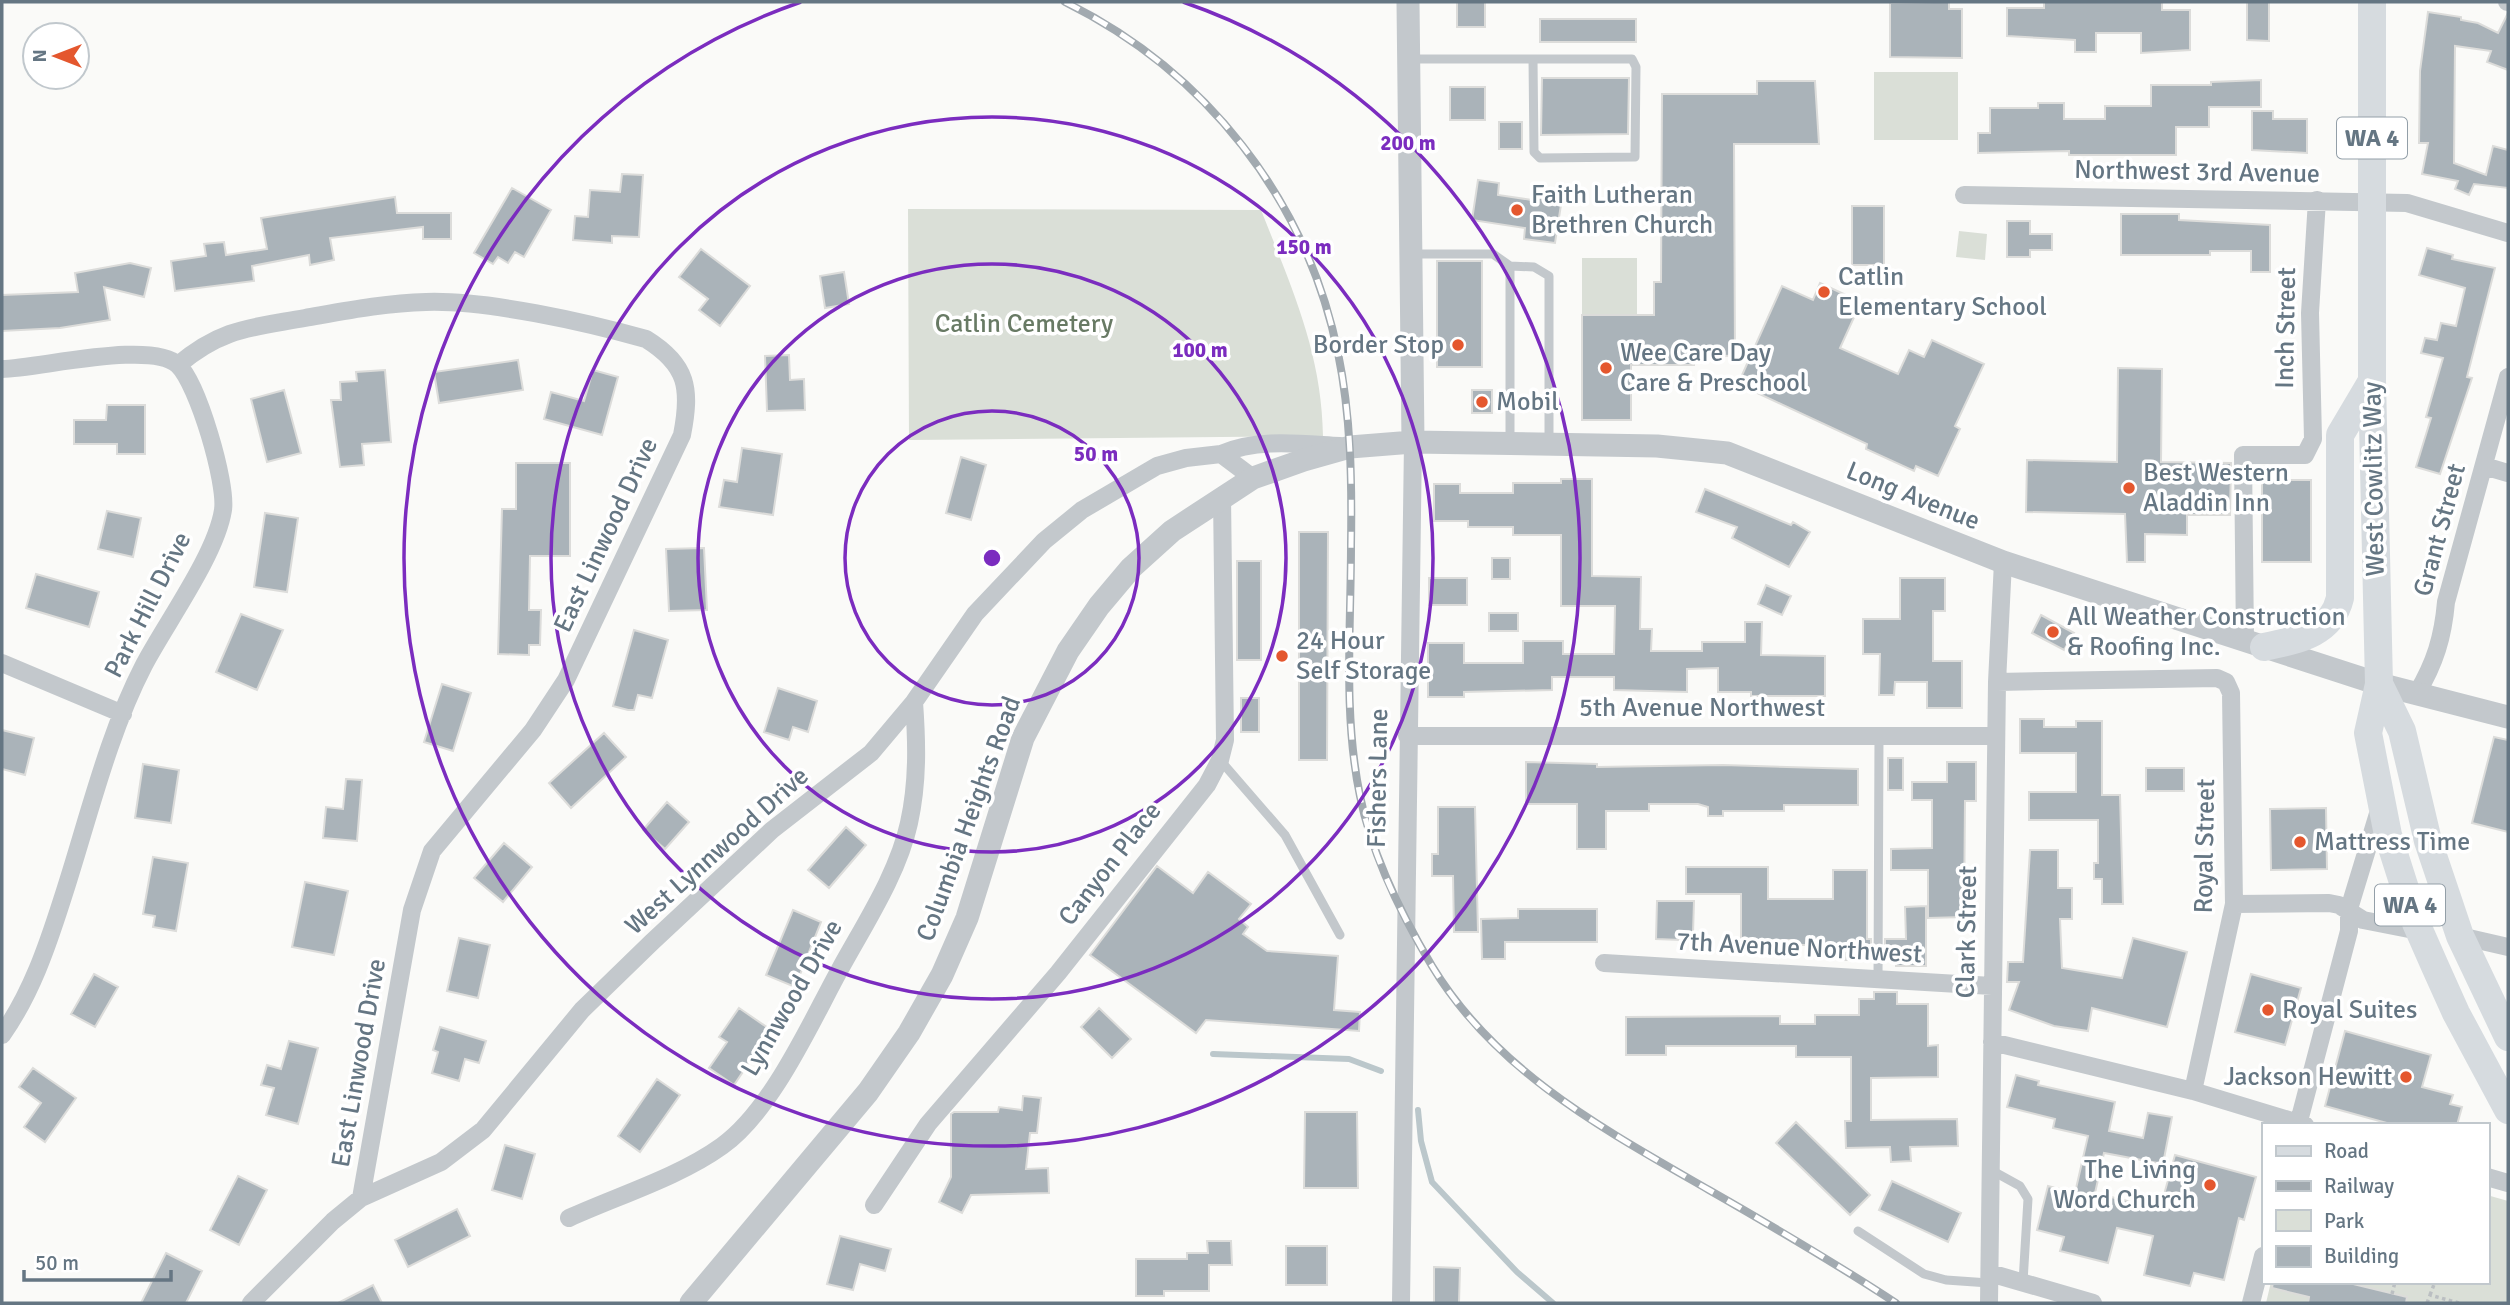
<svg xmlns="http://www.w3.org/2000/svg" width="2510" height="1305" viewBox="0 0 2510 1305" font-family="Signika,sans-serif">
<rect width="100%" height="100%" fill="#fafaf8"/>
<path fill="#dadfd7" d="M1874,72H1958V140H1874Z
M908,209L1261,210C1291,286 1322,353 1323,436L909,440Z
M1959,231L1987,234L1985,260L1956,257Z
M1582,258H1637V315H1582Z
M2487,1195L2508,1201V1303H2266L2271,1282H2487Z"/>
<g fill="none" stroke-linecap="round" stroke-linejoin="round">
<path stroke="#bbc7cb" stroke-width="6" d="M1213,1054L1349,1059L1381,1071
M1418,1110L1421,1141L1432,1182L1517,1272L1553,1303"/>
</g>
<path fill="#aab3b9" stroke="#dcdcda" stroke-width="2" d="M1457,2H1485V27H1457Z
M1934,2H1949V9H1962V58L1890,57V3Z
M2044,2H2162V10H2190V50L2141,53V33H2096V52H2075V40L2007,36V8H2044Z
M2247,2H2269V41L2247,40Z
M2428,12L2461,17V20L2478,23L2498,33L2508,13V70L2487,62L2491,51L2455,46L2454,163L2486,175L2493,146L2508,150V188L2474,184L2469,195L2455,189L2458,181L2422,174L2428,143H2419L2420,71Z
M1540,19H1636V42H1540Z
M1542,78H1629L1628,134L1541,135Z
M2261,80V107H2209V127H2176V155H2069V151L1978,153V133H1990V108H2038V103H2064V119H2105V106H2151V85H2211V82Z
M1757,81H1815L1819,144H1734L1735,356L1694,355V365H1631V420H1582V315H1654V282H1661L1662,94H1757Z
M1450,87H1485V120H1450Z
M2252,111H2273V119H2307V153L2252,150Z
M1499,122H1522V149H1499Z
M622,174L643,175L639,237L612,236V243L573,240L575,216L588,217L590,190L620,192Z
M1478,180L1499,183L1498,195L1532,200L1534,188L1563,192L1555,243L1524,239L1525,228L1472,220Z
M512,188L551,210L524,257L515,252L508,263L498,257L493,264L474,253Z
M395,197L397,213H451V239H423V227L330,238L334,260L310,265L309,255L252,266L254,281L175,291L171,261L206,256L204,244L224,242L226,255L267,249L261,218Z
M1852,206H1884V265H1852Z
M2121,214H2179V220L2270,225V272H2251V251H2210V255H2121Z
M2007,221H2030V234H2052V250H2030V257H2007Z
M2427,248L2453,255L2452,259L2495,268L2467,377L2472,378L2440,474L2416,467L2431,418L2426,417L2443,358L2421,353L2425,338L2437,340L2441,323L2456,326L2465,288L2419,275Z
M701,249L750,286L720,326L699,310L708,299L679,277Z
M1437,261H1482V367H1437Z
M130,263L151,268L144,297L104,287L110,320L60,328L2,331V295L78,292L75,273Z
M844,272L849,304L825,308L820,276Z
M1820,283L1861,302L1840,348L1898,374L1909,350L1924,357L1932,340L1984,364L1955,426L1960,429L1938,476L1916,466L1914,471L1866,449L1867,444L1738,384L1782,286L1813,300Z
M789,355L790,380L804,379L805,410L767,411L765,356Z
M518,360L523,390L439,403L434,372Z
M2118,368L2162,369L2161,462L2231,463L2230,515H2187V535L2145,534V562H2127L2125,514L2026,512L2027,460L2117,462Z
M385,370L391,442L362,444L364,465L340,467L331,400H341L340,382L357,381L356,372Z
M593,370L618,377L602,435L544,419L551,392L584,401Z
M284,390L301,453L267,462L251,399Z
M1472,390H1492V413H1472Z
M107,405H145V454H117V444H74V420H106Z
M742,448L782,454L773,515L719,507L724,480L737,482Z
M961,457L986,465L971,520L946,513Z
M516,463H570V556H530L529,610H541L540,645H529V655L498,654L502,509H516Z
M1561,479H1592V576L1641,577L1640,629H1652L1651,651H1702V642H1745V622H1762L1761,655L1825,656V696H1751V692H1718V668L1687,669V692L1614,690V677H1552V690L1464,692V697H1428V643H1464V663H1523V641H1563V654H1614L1615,606H1561V535H1513V527H1468V521H1434V484H1460V493H1513V483H1561Z
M2262,480H2311V562H2262Z
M1705,489L1791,525L1793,522L1810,532L1789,567L1732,538L1737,527L1696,512Z
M107,511L141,518L133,557L98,549Z
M265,513L298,518L287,592L254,587Z
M1299,532H1328L1327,760H1299Z
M704,548L707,610L669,611L666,549Z
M1492,558H1510V579H1492Z
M1237,561H1261V660H1237Z
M36,574L99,592L89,627L26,608Z
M1429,578H1467V605H1429Z
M1900,578H1945V611H1933V661H1962V708H1927V682H1895L1894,695H1879L1880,654H1863V619H1900Z
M1766,585L1791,596L1782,615L1758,604Z
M1489,613H1518V631H1489Z
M241,614L283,630L257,690L216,672Z
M2041,615L2074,633L2064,650L2032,633Z
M634,630L668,640L652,698L638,695L634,710H628L613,706Z
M442,684L471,693L453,751L424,742Z
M778,688L817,701L808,732L793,727L789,740L764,732Z
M1241,698H1259V732H1241Z
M2020,719H2044V727H2076V721H2102V795H2120L2123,904H2102V879H2094V863H2098V820H2029V792H2076V753H2020Z
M2,730L34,738L25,775L2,769Z
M604,733L626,757L571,808L549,783Z
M2494,737L2508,740V832L2472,823Z
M1888,758H1903V790H1888Z
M1526,762L1597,764V767L1723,765L1858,769V805H1784V811H1723V816H1708V807L1698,804H1649V811H1606V849H1577V804H1526Z
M1947,762H1976V801H1965L1964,917L1928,918V870H1891V849L1932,848V800H1912V782H1947Z
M143,764L179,770L171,823L135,818Z
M2146,768H2184V791H2146Z
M346,779L362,780L357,841L323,838L326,807L343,809Z
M667,802L689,822L665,849L643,830Z
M1438,807H1475L1478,932H1454L1453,876H1432V854H1438Z
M2326,808L2327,869L2271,870L2270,809Z
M846,827L866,845L829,888L808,870Z
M504,843L532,867L503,902L474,878Z
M2030,850H2058V888H2072V919H2060L2062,968L2122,978L2133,938L2187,952L2167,1027L2092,1008L2088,1031L2054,1026L2009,1010L2019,982H2007L2008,962H2023Z
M153,857L188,863L176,931L153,927L155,916L143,914Z
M1157,866L1193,893L1208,872L1251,904L1239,919L1248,927L1243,934L1267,951L1338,956L1334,1010L1360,1012L1359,1031L1206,1020L1196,1033L1090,955Z
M1686,867H1768V899H1833V870H1867V939H1871V960H1845V945H1793V940H1741V894H1686Z
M305,882L348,891L334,955L292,947Z
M1657,901H1694L1693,933H1681V940L1656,939Z
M1926,906V966H1896V960H1885V939H1906L1905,907Z
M1518,909H1597V942H1505V959H1482L1481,919L1518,918Z
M793,910L821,922L795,987L766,975Z
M459,938L490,945L478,998L447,991Z
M94,974L118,987L95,1027L71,1014Z
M2251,974L2301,988L2285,1045L2235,1032Z
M1874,992H1897V1004H1928V1046L1938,1045V1077L1871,1078V1120L1957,1119L1958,1146L1910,1147L1911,1161L1891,1162L1890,1147L1846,1148L1845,1121H1851V1057H1796V1046H1666V1055H1626V1017L1780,1016V1024H1815V1015H1859V999H1874Z
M739,1008L771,1030L734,1085L709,1068L727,1042L719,1037Z
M1099,1008L1131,1039L1112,1058L1081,1027Z
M440,1027L486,1041L479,1063L465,1059L459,1081L432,1073L438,1052L433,1050Z
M2345,1031L2431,1055L2422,1087L2453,1095L2450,1104L2462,1107L2457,1125H2394L2325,1106Z
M289,1041L318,1048L298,1124L266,1115L274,1088L261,1085L267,1065L281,1069Z
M33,1068L76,1098L45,1142L24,1127L41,1103L19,1087Z
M2016,1075L2039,1081L2038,1085L2115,1102L2109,1131L2143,1138L2148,1113L2172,1117L2163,1164L2104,1153L2095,1193L2160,1209L2175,1155L2256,1177L2244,1220L2239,1218L2224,1280L2194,1273L2190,1286L2144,1275L2153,1236L2117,1228L2108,1263L2060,1251L2064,1237L2037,1230L2048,1186L2075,1193L2088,1136L2053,1128L2055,1119L2007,1107Z
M657,1079L680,1095L640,1152L618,1136Z
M1023,1096L1041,1098L1037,1133H1030L1026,1169L1048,1168L1049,1193L971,1195L962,1213L939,1202L951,1177V1114L954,1112H998L999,1107L1022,1110Z
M1305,1112H1357L1358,1188H1304Z
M1796,1122L1870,1195L1850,1215L1776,1143Z
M505,1145L535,1154L522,1199L492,1190Z
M238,1176L267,1190L239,1245L210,1230Z
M1892,1181L1961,1213L1948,1242L1879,1210Z
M457,1209L470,1236L408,1267L395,1240Z
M840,1236L891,1249L885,1271L860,1264L853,1290L827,1284Z
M1207,1241H1231L1232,1265H1209V1291H1164V1296H1136V1259H1187V1253H1208Z
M1286,1246H1327V1285H1286Z
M166,1253L202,1271L186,1303H141Z
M1434,1267L1460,1268L1459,1303H1434Z
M2273,1282H2345L2407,1297L2406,1303H2308L2309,1297L2272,1288Z
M373,1285L382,1303H338Z"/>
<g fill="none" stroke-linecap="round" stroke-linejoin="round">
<path stroke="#bbbfc2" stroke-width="3.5" stroke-dasharray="3.5 3.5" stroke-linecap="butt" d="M2446,1282H2463
M2392,1294L2395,1282
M2430,1295L2435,1282
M2427,1303L2430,1295L2459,1303"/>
<path stroke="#c3c8cc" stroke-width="9" d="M1410,59H1632L1636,67L1635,157L1540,158L1534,152L1533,59
M1410,254H1493L1510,266L1534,267L1549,276V443
M1510,266V442
M1220,760L1285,835L1340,935
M1878,979L1879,736
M1991,1170L2020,1186L2028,1199L2023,1282
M1858,1231L1924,1274L1946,1280L1989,1283"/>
<path stroke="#c3c8cc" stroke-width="18" d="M2507,2H2508
M1964,195L2407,203L2508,233
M178,365C222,328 250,328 305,318C345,311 385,303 426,302C488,300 585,322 646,339C688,365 691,389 682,435L566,680L533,730L432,851L412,910L361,1198
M2,369C41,368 152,340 178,365C198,384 227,483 223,510C216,555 166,623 144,665C107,736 87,824 62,900C47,947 31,994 2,1035
M1221,454C1257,438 1301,444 1340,446
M2484,466L2508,473
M2245,641L2243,455H2305L2313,439L2310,313L2317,200
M2,663L123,714
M1997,682L2217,678L2226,682L2231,693L2234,904L2193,1091
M2417,693C2435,663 2443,637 2446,602L2508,377
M1407,736H1996
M2234,904L2329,903L2339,905L2363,920L2419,931
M2460,936L2508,947
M1604,963L1992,986
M1992,1042L2193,1091L2305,1125
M2298,1125L2349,931V909L2380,807
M2487,1177L2508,1183
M874,1205L928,1124L1058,973L1207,785L1220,760L1225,740L1222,496
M569,1218C617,1196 679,1177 722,1146C772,1110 810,1024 839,971C864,925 898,874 909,823C918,782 917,743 914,702
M1990,1273L2093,1303
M251,1303L333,1221L361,1198L441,1162L483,1130L582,1010L652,942L772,830L871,753L914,702L975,614L1044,541L1082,510L1157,466L1186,458L1221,454L1253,478
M1401,1303L1413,442
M1989,1303L1997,682L2003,562
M2251,1303L2263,1256"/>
<path stroke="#c3c8cc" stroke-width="23" d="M1408,2L1413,442
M691,1303L868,1092L909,1033L942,975L967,918L1023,738L1068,651L1099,606L1131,568L1172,531L1253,478L1304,460L1350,447L1413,442L1657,446L1727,453L2003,562L2379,684L2508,717"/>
<path stroke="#d6dbdf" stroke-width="28" d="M2372,2V381L2379,684L2368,733L2388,835L2416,923L2434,964L2456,1013L2508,1110
M2264,647C2296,640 2331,635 2340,598V435L2372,381
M2379,684L2402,731L2428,841L2460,936L2508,1037"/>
<g stroke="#a2aab0" stroke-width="8">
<path id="rail" d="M1065,2C1206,72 1306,198 1338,353C1351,416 1352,481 1351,545C1351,629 1343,714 1360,796C1372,856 1401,914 1432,966C1496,1072 1605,1130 1709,1190C1772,1226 1835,1263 1896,1303"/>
</g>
<use href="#rail" stroke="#fff" stroke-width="5" stroke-dasharray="16" stroke-linecap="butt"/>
</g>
<g fill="none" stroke="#7b2cbf" stroke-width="3.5">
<circle cx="992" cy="558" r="147"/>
<circle cx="992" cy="558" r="294"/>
<circle cx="992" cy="558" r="441"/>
<path d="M1183 2A588 588 0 1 1 801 2"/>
</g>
<g fill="#e4572e" stroke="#fff" stroke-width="2.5">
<circle cx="1517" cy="210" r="7"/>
<circle cx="1824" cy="292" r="7"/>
<circle cx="1458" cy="345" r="7"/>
<circle cx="1606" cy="368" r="7"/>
<circle cx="1482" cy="402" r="7"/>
<circle cx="2129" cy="488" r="7"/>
<circle cx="2053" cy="632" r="7"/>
<circle cx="1282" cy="656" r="7"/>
<circle cx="2300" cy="842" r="7"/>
<circle cx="2268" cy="1010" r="7"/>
<circle cx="2406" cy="1077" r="7"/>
<circle cx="2210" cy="1185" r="7"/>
</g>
<g text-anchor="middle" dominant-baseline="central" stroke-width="7" stroke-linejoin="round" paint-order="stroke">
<g fill="#fff" stroke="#939fa8" stroke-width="2">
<rect x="2337" y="117.5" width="70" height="41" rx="5"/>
<rect x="2375" y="884.5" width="70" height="41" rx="5"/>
</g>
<g font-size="24" font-weight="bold" fill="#657683">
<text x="2372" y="138">WA 4</text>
<text x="2410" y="905">WA 4</text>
</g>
<g font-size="26" fill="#657683" stroke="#fff">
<text transform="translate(2197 172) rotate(1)">Northwest 3rd Avenue</text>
<text transform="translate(2286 328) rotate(-89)">Inch Street</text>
<text transform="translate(2374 479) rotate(-91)">West Cowlitz Way</text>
<text transform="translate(1913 496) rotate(22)">Long Avenue</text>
<text transform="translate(2440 530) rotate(-75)">Grant Street</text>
<text transform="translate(606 535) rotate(-65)">East Linwood Drive</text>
<text transform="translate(148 605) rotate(-63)">Park Hill Drive</text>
<text x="1702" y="708">5th Avenue Northwest</text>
<text transform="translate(1378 778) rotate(-89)">Fishers Lane</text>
<text transform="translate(969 819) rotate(-70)">Columbia Heights Road</text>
<text transform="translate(2205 846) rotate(-89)">Royal Street</text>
<text transform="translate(717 851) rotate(-42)">West Lynnwood Drive</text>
<text transform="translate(1110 864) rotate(-52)">Canyon Place</text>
<text transform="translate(1967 932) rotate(-89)">Clark Street</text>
<text transform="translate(1799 948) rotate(3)">7th Avenue Northwest</text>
<text transform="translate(792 998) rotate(-60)">Lynnwood Drive</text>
<text transform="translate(359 1063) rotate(-80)">East Linwood Drive</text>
</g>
<g font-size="26" fill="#657683" stroke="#fff" text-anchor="start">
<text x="1531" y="195">Faith Lutheran<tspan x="1531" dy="30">Brethren Church</tspan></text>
<text x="1838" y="277">Catlin<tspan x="1838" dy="30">Elementary School</tspan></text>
<text x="1444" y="345" text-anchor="end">Border Stop</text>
<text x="1620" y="353">Wee Care Day<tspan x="1620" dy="30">Care &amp; Preschool</tspan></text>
<text x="1496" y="402">Mobil</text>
<text x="2143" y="473">Best Western<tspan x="2143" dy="30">Aladdin Inn</tspan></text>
<text x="2067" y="617">All Weather Construction<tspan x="2067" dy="30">&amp; Roofing Inc.</tspan></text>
<text x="1296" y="641">24 Hour<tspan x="1296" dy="30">Self Storage</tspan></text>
<text x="2314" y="842">Mattress Time</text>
<text x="2282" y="1010">Royal Suites</text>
<text x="2392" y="1077" text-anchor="end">Jackson Hewitt</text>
<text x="2196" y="1170" text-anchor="end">The Living<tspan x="2196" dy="30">Word Church</tspan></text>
</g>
<g font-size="26" fill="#687a64" stroke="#fff">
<text x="1024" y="324">Catlin Cemetery</text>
</g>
</g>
<circle cx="992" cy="558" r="10" fill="#7b2cbf" stroke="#fff" stroke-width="3.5"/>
<g font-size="21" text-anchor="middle" font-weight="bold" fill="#7b2cbf" stroke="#fff" stroke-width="7" stroke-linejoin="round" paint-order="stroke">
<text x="1408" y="150">200 m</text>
<text x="1304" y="254">150 m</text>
<text x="1200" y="357">100 m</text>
<text x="1096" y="461">50 m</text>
</g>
<rect width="2510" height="1305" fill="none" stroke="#657683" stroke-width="7"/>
<rect x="2262" y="1123" width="228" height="161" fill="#ffffff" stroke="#c1c8cd" stroke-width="2"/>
<rect x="2276" y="1146" width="35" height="10" fill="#d6dbdf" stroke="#c1c8cd" stroke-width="2"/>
<text x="2324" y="1158" font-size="21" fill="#657683">Road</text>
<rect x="2276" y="1181" width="35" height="10" fill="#a2aab0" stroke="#c1c8cd" stroke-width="2"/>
<text x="2324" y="1193" font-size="21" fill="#657683">Railway</text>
<rect x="2276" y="1210" width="35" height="21" fill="#dadfd7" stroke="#c1c8cd" stroke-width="2"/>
<text x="2324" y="1228" font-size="21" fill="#657683">Park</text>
<rect x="2276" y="1246" width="35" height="21" fill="#aab3b9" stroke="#c1c8cd" stroke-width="2"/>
<text x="2324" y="1263" font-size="21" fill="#657683">Building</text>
<g transform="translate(56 56) rotate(270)"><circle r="33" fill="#ffffff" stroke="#c1c8cd" stroke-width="2"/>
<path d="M0-5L12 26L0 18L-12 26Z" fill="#e4572e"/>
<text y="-10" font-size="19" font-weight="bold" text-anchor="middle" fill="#657683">N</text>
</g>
<path d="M24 1270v10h147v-10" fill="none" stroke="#657683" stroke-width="3.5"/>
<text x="35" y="1270" font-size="21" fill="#657683" stroke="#ffffff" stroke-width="5" paint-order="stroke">50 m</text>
</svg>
